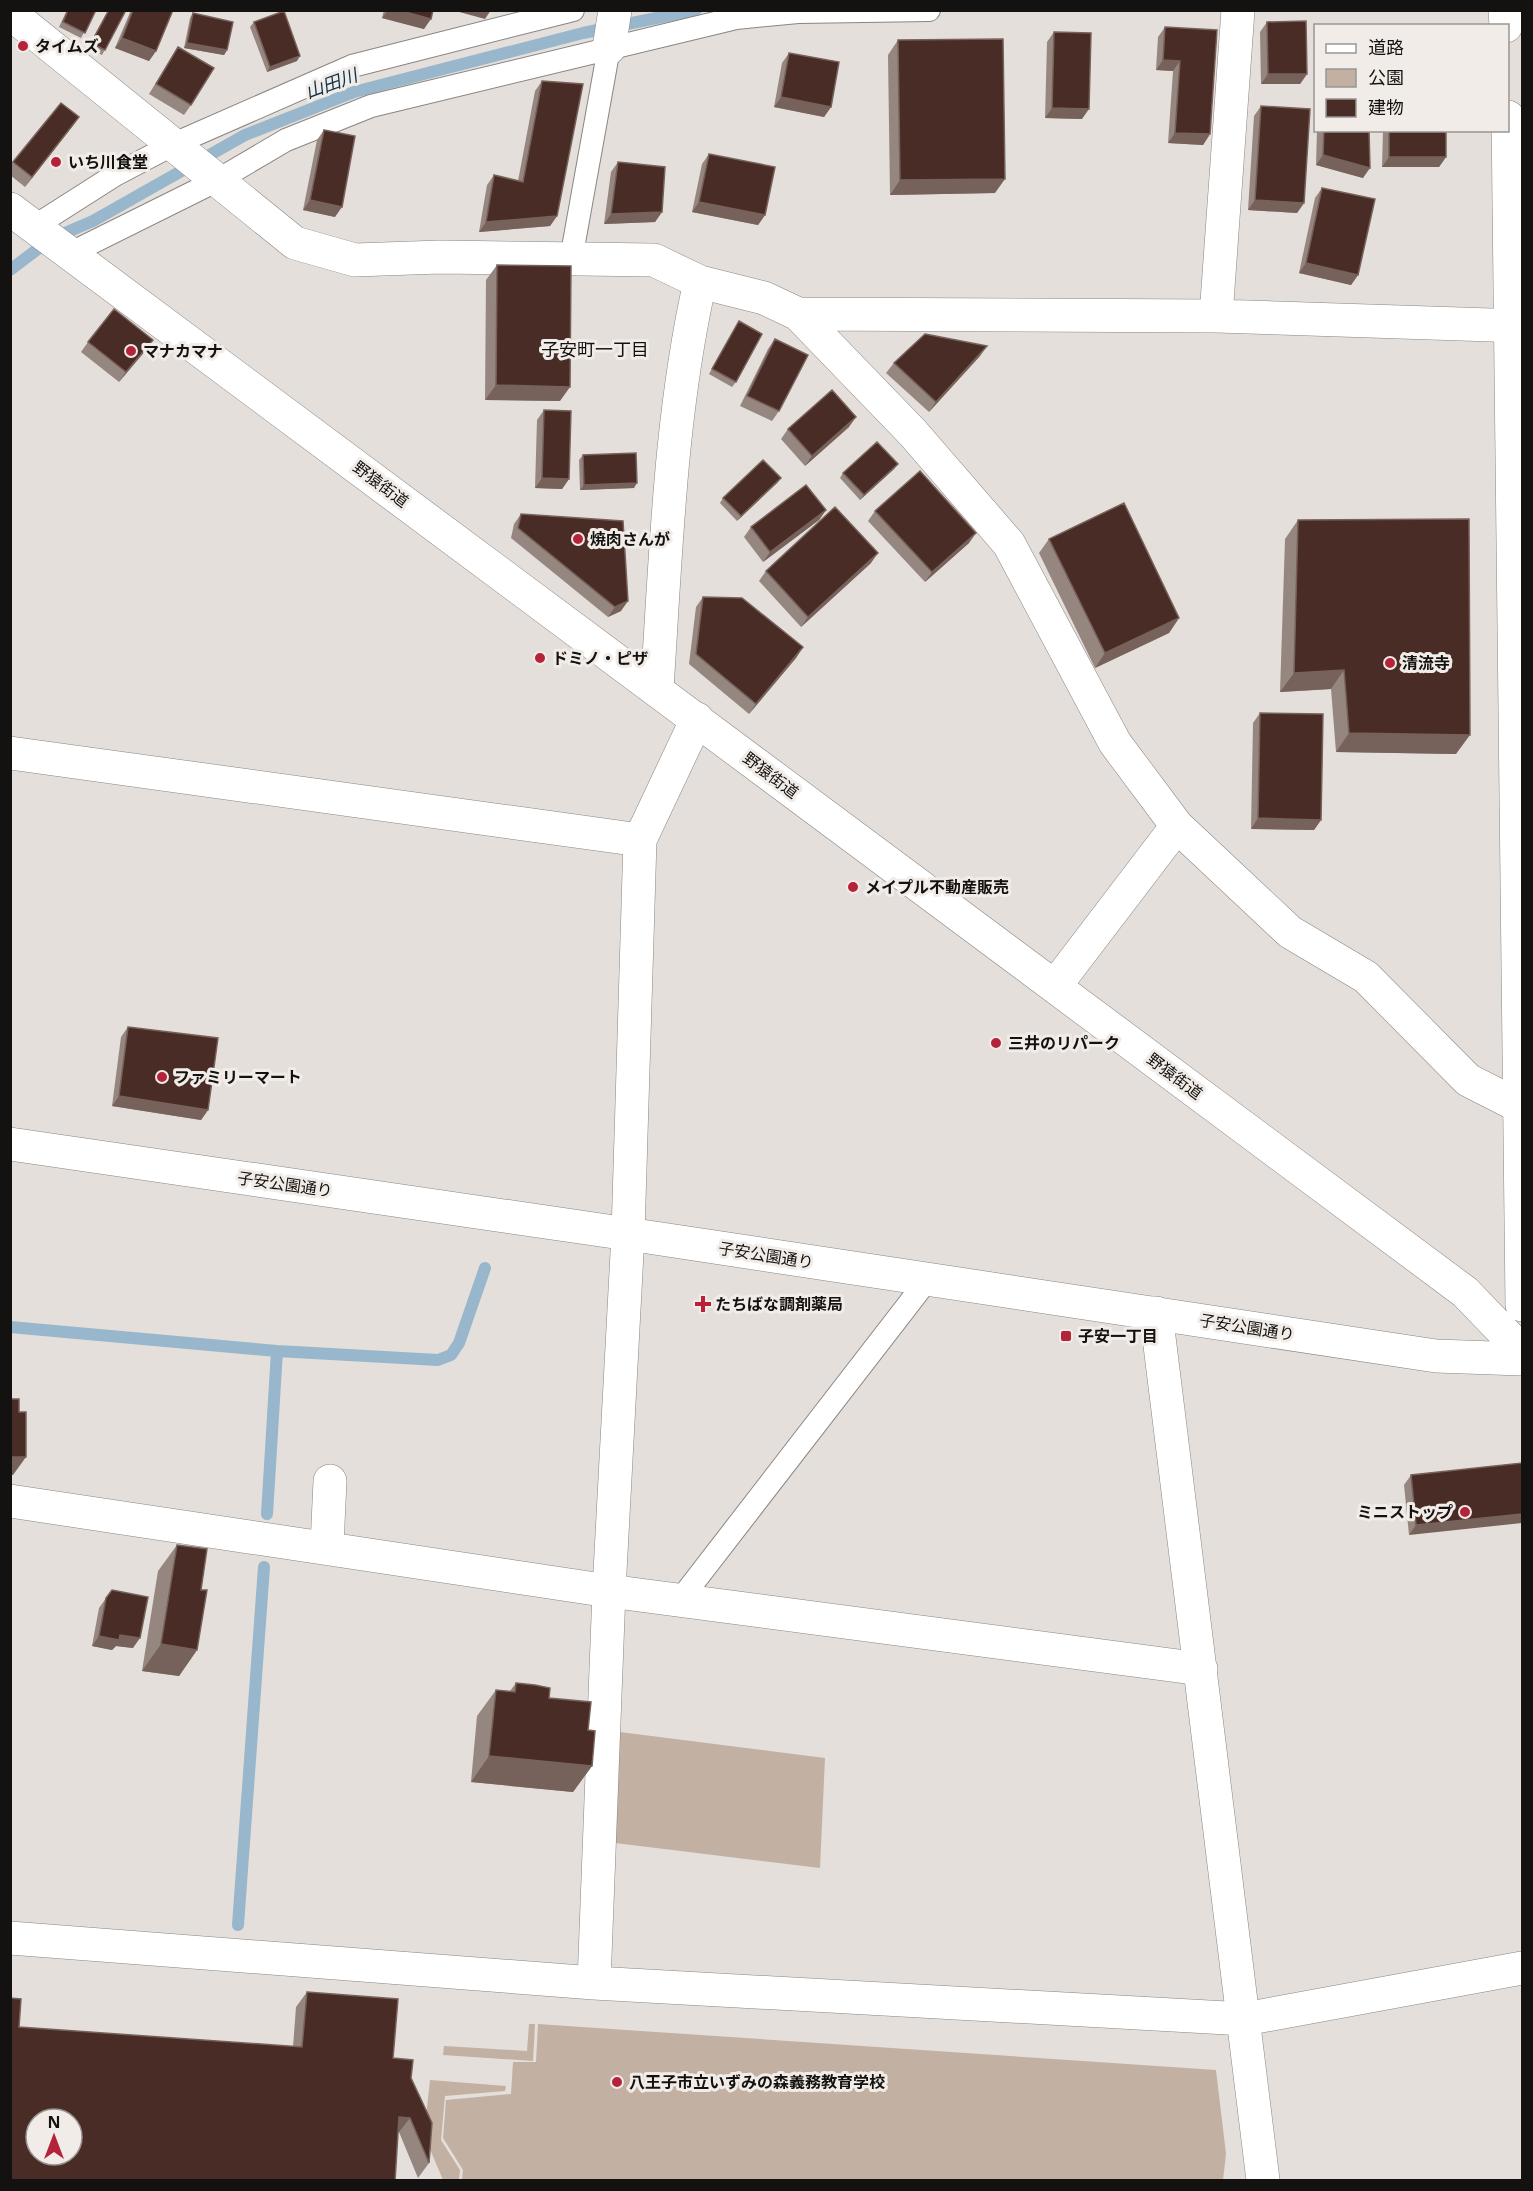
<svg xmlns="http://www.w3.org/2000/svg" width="1533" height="2191" viewBox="0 0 1533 2191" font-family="'Noto Sans','Noto Sans JP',sans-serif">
<rect width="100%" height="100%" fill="#e4dfda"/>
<path fill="#c2b1a3" d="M604,1730L825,1758L820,1868L599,1841Z
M529,2024H535L533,2061L443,2055L444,2046L527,2051Z
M538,2024L1216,2070L1226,2154L1223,2180H462L463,2170L443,2138L446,2100L511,2094L513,2062H536Z
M430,2080L506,2086L505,2091L445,2096L441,2140L460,2170L459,2180H443L424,2135Z"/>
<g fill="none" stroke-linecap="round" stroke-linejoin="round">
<path stroke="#98b6cc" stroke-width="12" d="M10,270L51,239L93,221L245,135L354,92L583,33L696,10
M10,1327L277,1351L438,1360L451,1355L459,1343L485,1268
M267,1514L277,1351
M238,1925L264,1567"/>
<g stroke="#8a8581" stroke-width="24">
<path id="lane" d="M35,226L115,175L174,144L352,66L573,10
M71,253L218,180L286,140L371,106L736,18L798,12L929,10
M571,259L609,48
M680,1600L928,1279"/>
</g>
<g stroke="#8a8581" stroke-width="34">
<path id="street" d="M10,13L295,243L355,260L440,257L654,260L700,282L764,298L798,314L1216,316L1522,326
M609,48L615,10
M798,314L913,433L1009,544L1115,743L1177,826L1290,932L1366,977L1468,1080L1521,1107
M1216,316L1238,10
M657,689C666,553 670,415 700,282
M10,753L640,840
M1055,986L1177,826
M1156,1313L1263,2180
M10,1501L609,1591L1201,1669
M327,1546L330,1481
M10,1938L594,1983L1245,2019L1522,1968
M594,1983L609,1591L628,1234L640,840L697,719"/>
</g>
<g stroke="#8a8581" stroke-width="34">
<path id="secondary" d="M1505,10L1506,26
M1508,117L1522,1305
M10,209L1465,1292L1522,1351
M10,1144L628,1234L1436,1356L1522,1359"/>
</g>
<use href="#lane" stroke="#fff" stroke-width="22"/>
<use href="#street" stroke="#fff" stroke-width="33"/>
<use href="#secondary" stroke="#fff" stroke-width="33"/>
</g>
<path fill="#968680" d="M67,10H96L81,38L59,27Z
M108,10H126L102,55L88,48Z
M131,10H173L156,51L149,61L115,48Z
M384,10H433L424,29L382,18Z
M193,13L227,50L224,55L184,48L190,18Z
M254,22L297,61L267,72L250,27Z
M1267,22L1307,74L1300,84H1261L1260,32Z
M1165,27L1210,134L1203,145L1168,143L1173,71L1156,70L1158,37Z
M1054,32L1082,119L1045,118L1047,42Z
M898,40L995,193L890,195L888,55Z
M178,47L191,105L184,115L149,94Z
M789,53L831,107L824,117L774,107L782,63Z
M542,81L557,216L550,226L479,232L487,185L494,175L518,181L535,91Z
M61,103L79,117L25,187L10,175V165Z
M1261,106L1304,203L1297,213L1248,210L1254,116Z
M324,130L335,217L303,210L317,140Z
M1317,130H1369L1363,178L1316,165Z
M1383,130H1446V157L1439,167H1382Z
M709,154L765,215L758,225L692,212L702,164Z
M618,162L662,212L655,222L604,224L611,172Z
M1322,188L1358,275L1351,285L1299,273L1315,198Z
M497,265L560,401L485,400L486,280Z
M739,321L736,382L732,387L709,374Z
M775,339L779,411L772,421L740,406L768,349Z
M88,342L146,350L119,382L81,352Z
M980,356L929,412L886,373L894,363Z
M544,410L569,479L562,489L535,488L537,420Z
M849,427L805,466L781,439L788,429Z
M583,455L634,488L580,490L579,460Z
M894,469L860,500L840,478L843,473Z
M781,478L777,483L737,521L720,503L723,498Z
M826,510L819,520L763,562L744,537L751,527Z
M875,511L969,543L925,582L868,521Z
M521,514L621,611L608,617L511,538L514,524Z
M1298,520L1456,754L1336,752L1331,689L1280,692L1285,539Z
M1049,539L1179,618L1169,633L1095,668L1039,553Z
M871,563L801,627L759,581L766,571Z
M703,597L803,647L796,658L749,714L689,664L696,607Z
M1260,713L1321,820L1314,830L1251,829L1253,723Z
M128,1027L208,1110L201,1120L112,1106L121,1037Z
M1522,1463L1409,1535L1404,1485L1411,1475Z
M177,1545L201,1590L197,1650L179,1676L142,1671L158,1571Z
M112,1590L133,1648L116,1646L112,1650L92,1646L99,1608Z
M516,1683L549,1698L588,1730L592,1766L573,1792L471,1782L477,1716L496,1690L510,1691Z
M307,1992L393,2058L411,2078L429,2163L418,2178L399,2132L19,2027L293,2047L296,2007Z"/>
<path fill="#77625b" d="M388,10H398L431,19L424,29L382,18Z
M452,10H491L485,19Z
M122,38L156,51L149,61L115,48Z
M187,43L227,50L224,55L184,48Z
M300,56L297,61L267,72L270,67Z
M1163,60L1180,61L1173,71L1156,70Z
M1268,74H1307L1300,84H1261Z
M781,97L831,107L824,117L774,107Z
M1052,108L1089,109L1082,119L1045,118Z
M79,117L72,127L25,187L32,177Z
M1175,133L1210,134L1203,145L1168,143Z
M1323,155L1370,168L1363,178L1316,165Z
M1389,157H1446L1439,167H1382Z
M1005,179L995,193L890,195L900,180Z
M310,200L342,207L335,217L303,210Z
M1255,200L1304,203L1297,213L1248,210Z
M699,202L765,215L758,225L692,212Z
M662,212L655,222L604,224L611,214Z
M557,216L550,226L479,232L486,222Z
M1306,263L1358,275L1351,285L1299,273Z
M153,340L146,350L119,382L126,372Z
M987,346L980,356L929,412L936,402Z
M496,385L570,387L560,401L485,400Z
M856,417L849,427L805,466L812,456Z
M898,464L894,469L860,500L864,495Z
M542,478L569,479L562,489L535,488Z
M781,478L777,483L737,521L741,516Z
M637,483L634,488L580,490L584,485Z
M826,510L819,520L763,562L770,552Z
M976,533L969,543L925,582L932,572Z
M878,553L871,563L801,627L808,617Z
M628,601L621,611L608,617L615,607Z
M1179,618L1169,633L1095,668L1105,653Z
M803,647L796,658L749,714L756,704Z
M1344,670L1331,689L1280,692L1294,673Z
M1349,733L1470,735L1456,754L1336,752Z
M1258,818L1321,820L1314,830L1251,829Z
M119,1096L208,1110L201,1120L112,1106Z
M10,1457H26L13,1475H10Z
M1522,1514V1523L1409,1535L1416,1525Z
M120,1635L140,1638L133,1648L116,1646L112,1650L92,1646L99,1636Z
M161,1644L197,1650L179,1676L142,1671Z
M489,1756L592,1766L573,1792L471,1782Z
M399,2117L410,2118L399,2132H389Z"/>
<path fill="#482c25" stroke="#77625b" stroke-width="1.5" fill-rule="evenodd" d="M68,10H96L85,33L63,22Z
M109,10H126L105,50L91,43Z
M133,10H173L156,51L122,38Z
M398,10H433L431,19Z
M284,11L300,56L270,67L254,22Z
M193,13L233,22L227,50L187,43Z
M1306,21L1307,74H1268L1267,22Z
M1165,27L1217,30L1210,134L1175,133L1180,61L1163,60Z
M1054,32L1091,33L1089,109L1052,108Z
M1003,39L1005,179L900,180L898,40Z
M178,47L214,68L191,105L156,84Z
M789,53L839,62L831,107L781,97Z
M542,81L583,84L557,216L486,222L494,175L523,182Z
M61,103L79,117L32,177L13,162Z
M1261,106L1310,109L1304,203L1255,200Z
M324,130L355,136L342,207L310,200Z
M1324,130H1369L1370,168L1323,155Z
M1389,130H1446V157H1389Z
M709,154L775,167L765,215L699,202Z
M618,162L665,167L662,212L611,214Z
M1322,188L1375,199L1358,275L1306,263Z
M497,265L571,266L570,387L496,385Z
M114,309L153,340L126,372L88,342Z
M739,321L762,334L736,382L712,369Z
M925,334L987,346L936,402L894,363Z
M775,339L808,355L779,411L747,396Z
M832,390L856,417L812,456L788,429Z
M544,410L571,411L569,479L542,478Z
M877,442L898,464L864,495L843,473Z
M636,453L637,483L584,485L583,455Z
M763,460L781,478L741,516L723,498Z
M920,471L976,533L932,572L875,511Z
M806,485L826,510L770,552L751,527Z
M1124,503L1179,618L1105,653L1049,539Z
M835,507L878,553L808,617L766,571Z
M521,514L623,521L628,601L615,607L518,528Z
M1469,519L1470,735L1349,733L1344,670L1294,673L1298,520Z
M703,597L742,598L803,647L756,704L696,654Z
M1260,713L1323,714L1321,820L1258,818Z
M128,1027L218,1038L208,1110L119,1096Z
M10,1399H19V1412H26V1457H10Z
M1522,1463V1514L1416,1525L1411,1475Z
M177,1545L207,1549L201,1590H207L197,1650L161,1644Z
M112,1590L148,1597L140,1638L120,1635L119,1640L99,1636L106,1598Z
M516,1683L535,1685L550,1688L549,1698L591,1702L588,1730L595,1731L592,1766L489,1756L496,1690L515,1692Z
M307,1992L398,1999L393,2058L413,2060L411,2078L432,2123L429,2163L410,2118L399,2117L395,2181H10V1998L21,1999L19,2027L302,2047ZM36,2119H72V2155H36Z"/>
<g fill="#b5233a" stroke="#f1ece7" stroke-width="2">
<circle cx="23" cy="46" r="6"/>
<circle cx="56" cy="162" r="6"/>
<circle cx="131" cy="351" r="6"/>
<circle cx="578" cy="539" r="6"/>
<circle cx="540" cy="658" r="6"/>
<circle cx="1390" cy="663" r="6"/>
<circle cx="853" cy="887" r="6"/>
<circle cx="996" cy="1043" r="6"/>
<circle cx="162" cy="1077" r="6"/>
<path d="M700 1295h6v6h6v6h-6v6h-6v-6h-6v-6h6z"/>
<rect x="1060" y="1330" width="12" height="12" rx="3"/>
<circle cx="1465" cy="1512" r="6"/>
<circle cx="617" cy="2082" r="6"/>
</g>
<g text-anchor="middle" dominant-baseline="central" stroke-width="6" stroke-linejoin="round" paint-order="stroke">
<g font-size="16" font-weight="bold" fill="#141210" stroke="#f1ece7" text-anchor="start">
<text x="35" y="46">タイムズ</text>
<text x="68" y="162">いち川食堂</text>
<text x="143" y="351">マナカマナ</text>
<text x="590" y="539">焼肉さんが</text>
<text x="552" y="658">ドミノ・ピザ</text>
<text x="1402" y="663">清流寺</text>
<text x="865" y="887">メイプル不動産販売</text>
<text x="1008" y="1043">三井のリパーク</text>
<text x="174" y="1077">ファミリーマート</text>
<text x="715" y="1304">たちばな調剤薬局</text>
<text x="1078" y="1336">子安一丁目</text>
<text x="1453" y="1512" text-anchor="end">ミニストップ</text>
<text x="629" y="2082">八王子市立いずみの森義務教育学校</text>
</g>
<g font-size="16" fill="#141210" stroke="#f1ece7">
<text transform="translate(381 484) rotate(37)">野猿街道</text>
<text transform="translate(771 775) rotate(37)">野猿街道</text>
<text transform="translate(1175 1076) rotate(37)">野猿街道</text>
<text transform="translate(285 1184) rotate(8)">子安公園通り</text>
<text transform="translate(766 1255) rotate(9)">子安公園通り</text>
<text transform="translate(1247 1327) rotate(9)">子安公園通り</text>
</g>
<g font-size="18" font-style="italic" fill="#0c334b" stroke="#f1ece7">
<text transform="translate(331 83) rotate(-20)">山田川</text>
</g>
<g font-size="18" fill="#141210" stroke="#f1ece7">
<text x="595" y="349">子安町一丁目</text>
</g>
</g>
<rect width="1533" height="2191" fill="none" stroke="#141210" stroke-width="24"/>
<rect x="1314" y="24" width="195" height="108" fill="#f1ece7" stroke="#999591" stroke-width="1.5"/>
<rect x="1326" y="44" width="30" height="9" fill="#ffffff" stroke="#999591" stroke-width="1.5"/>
<text x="1368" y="54" font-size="18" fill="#141210">道路</text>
<rect x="1326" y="69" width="30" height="18" fill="#c2b1a3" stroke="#999591" stroke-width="1.5"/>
<text x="1368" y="84" font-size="18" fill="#141210">公園</text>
<rect x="1326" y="99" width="30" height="18" fill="#482c25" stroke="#999591" stroke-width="1.5"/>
<text x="1368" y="114" font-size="18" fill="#141210">建物</text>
<g transform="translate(54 2137)"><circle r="28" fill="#f1ece7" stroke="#999591" stroke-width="1.5"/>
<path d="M0-4.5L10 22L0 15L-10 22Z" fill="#b5233a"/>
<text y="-9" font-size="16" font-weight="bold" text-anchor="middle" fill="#141210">N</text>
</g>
</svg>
